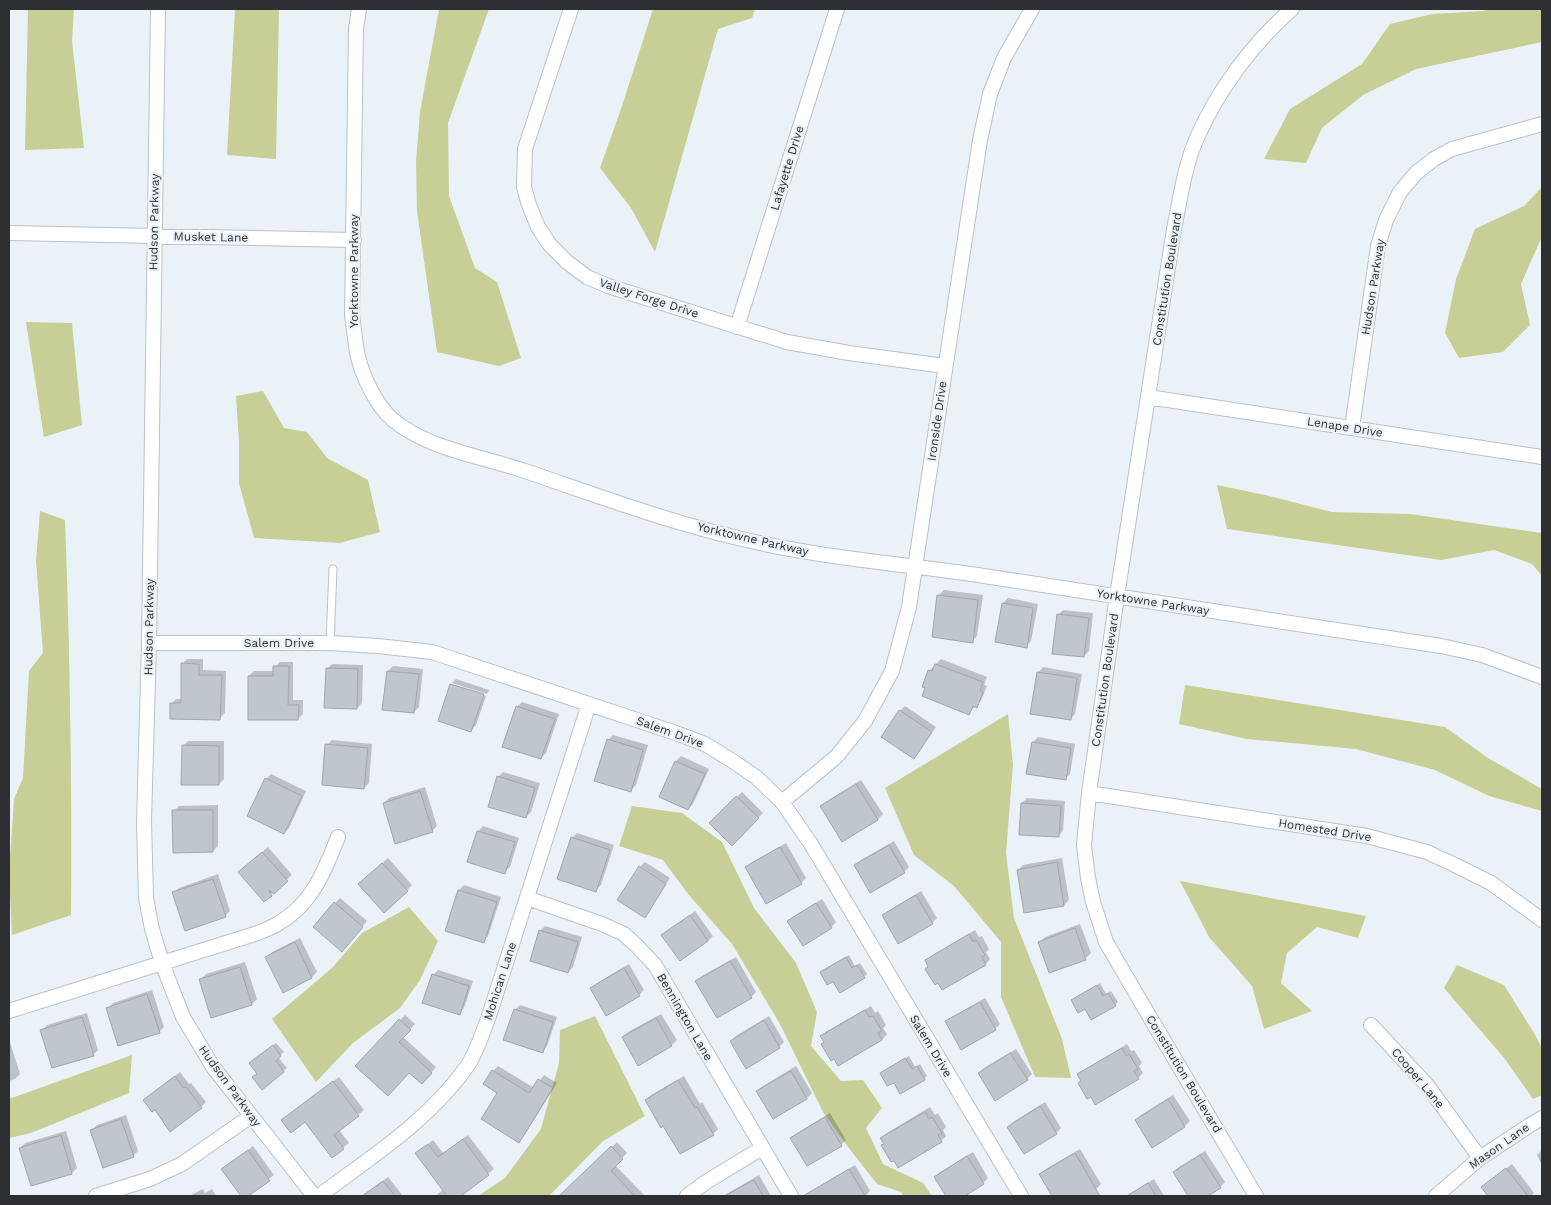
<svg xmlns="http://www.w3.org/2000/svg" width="1551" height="1205" viewBox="0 0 1551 1205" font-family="'Work Sans',sans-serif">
<rect width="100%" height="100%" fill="#eaf2f8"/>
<path fill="#c7cf96" d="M28,9H74L72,41L84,148L25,150Z
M235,9H279L276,159L227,155Z
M439,9H489L448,123L449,196L475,268L497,282L521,358L499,366L437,352L417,211L416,162L420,112Z
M653,9H755L752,18L718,29L655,252L631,208L600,168L622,106Z
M1490,9H1542V42L1416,69L1363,95L1322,128L1306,163L1264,159L1290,109L1362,64L1390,24L1432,14L1483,11Z
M1542,187V239L1540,241L1521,284L1530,325L1503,352L1459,358L1445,333L1456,279L1475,229L1524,206Z
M26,322L72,323L82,425L44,437Z
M263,391L284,428L307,432L327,458L368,480L380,532L340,543L254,538L239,483V442L236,396Z
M1217,485L1265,495L1332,512L1410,514L1542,533V576L1532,564L1494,550L1441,560L1227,529Z
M40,511L65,520C70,652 72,783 71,915L12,935L9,874L14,799L23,778L29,671L43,653L36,561Z
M1185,685L1445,727L1488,758L1542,789V811L1489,796L1435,770L1356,749L1247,739L1179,724Z
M1008,714L1013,765L1006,853L1014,918L1062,1039L1071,1078L1035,1077L1001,997V942L954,886L914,855L885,788Z
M632,806L682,813L722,842L754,908L796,963L817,1012L811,1046L841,1081L863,1080L882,1108L866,1128L883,1164L923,1183L932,1196H903L901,1192L877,1184L848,1147L823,1112L780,1024L732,944L688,894L663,860L619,846Z
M1180,881L1366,916L1358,938L1317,927L1287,953L1281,983L1312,1011L1264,1029L1252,986L1209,937Z
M409,907L438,941L420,980L400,1008L353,1043L316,1082L272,1019L333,967L362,933Z
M1457,965L1504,985L1534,1033L1542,1048V1095L1533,1099L1505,1059L1444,988Z
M595,1016L645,1116L603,1141L549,1196H478L505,1178L541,1129L559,1063L560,1030Z
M132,1055L129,1093L31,1133L9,1138V1099Z"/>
<path fill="#0003" d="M944,590L983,595L977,636L972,641L939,595Z
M1008,598L1038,604L1031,641L1026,646L1003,603Z
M1063,610L1093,613L1089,651L1084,656L1058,615Z
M187,659H203V670L226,671L225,713L220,718L171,704L176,699H182V664Z
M941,659L987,677L984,685L987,686L981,701L975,706L969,713L923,687L930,670Z
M280,662H293V700H303V714L298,719L249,676L254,671H274L275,667Z
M332,664L363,665L362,703L357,708L327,669Z
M393,666L423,669L419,707L414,712L388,671Z
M1043,667L1082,674L1075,714L1070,719L1038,673Z
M456,679L489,690L487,694L452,683Z
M452,683V686L486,696L476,725L471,730L439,720Z
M522,702L559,714L546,753L541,758L517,707Z
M905,706L936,727L919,752L914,757L900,711Z
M613,735L648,745L636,785L630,791L608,740Z
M1038,737L1075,744L1070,774L1065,779L1033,742Z
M332,740L372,744L369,783L364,788L327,745Z
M188,741H224V779L219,784L183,746Z
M681,756L709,769L693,804L688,809L660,796L676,761Z
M503,772L540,783L531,812L526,817L498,777Z
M271,774L306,791L289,828L284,833L266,779Z
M861,780L883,814L878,819L843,841L822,806L827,801Z
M425,787L437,826L432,831L384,803L389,798Z
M742,792L763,813L732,844L711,823Z
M1027,798L1065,801L1063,831L1058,836L1022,803Z
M218,805V846L213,851L174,811L179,806Z
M483,826L519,838L510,867L504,872L478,831Z
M577,833L614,845L601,885L596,890L572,838Z
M894,841L909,867L904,872L856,865L861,860Z
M786,843L806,878L801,883L747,867L752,862Z
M268,847L292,875L264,900L245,867Z
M388,858L412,885L407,890L365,879Z
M1062,858L1069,900L1064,905L1025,912L1018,870L1023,865Z
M645,862L670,878L649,911L644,916L640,867Z
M218,874L230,911L225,916L174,893L179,888Z
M464,885L501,897L488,936L483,941L459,890Z
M921,891L937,918L932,923L883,916L888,911Z
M340,898L367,921L347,945L335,903Z
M822,899L836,922L831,927L789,921L794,916Z
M695,911L713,936L708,941L663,935Z
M1080,924L1091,953L1086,958L1050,971L1040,942L1045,937Z
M545,926L582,937L573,967L568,972L540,931Z
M975,930L979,937L982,936L989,949L986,952L990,959L986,964L943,989L926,961L931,956Z
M300,938L317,972L312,977L267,957L272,952Z
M849,955L855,966L860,963L867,974L864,977L834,980L821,972Z
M736,957L756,992L751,997L717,1016L697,981L702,976Z
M245,962L257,999L252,1004L201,979L206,974Z
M629,964L644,990L639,995L592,988L597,983Z
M438,970L473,981L464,1008L459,1013L433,975Z
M1100,983L1106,994L1111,991L1118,1002L1115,1005L1085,1008L1072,1000Z
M152,990L164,1027L159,1032L108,1008L113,1003Z
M985,998L1000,1024L995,1029L947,1022L952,1017Z
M520,1005L557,1017L547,1046L542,1051L515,1010Z
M871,1006L875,1013L878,1011L886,1025L883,1028L887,1034L882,1040L825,1041L822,1036L827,1031Z
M87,1013L98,1050L93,1055L42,1030L47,1025Z
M661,1014L677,1040L672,1045L638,1064L623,1037L628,1032Z
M405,1015L415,1024L403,1037L436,1067L422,1083L409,1071L357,1066Z
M769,1016L784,1042L779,1047L731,1041L736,1036Z
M9,1039L20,1074L15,1079L9,1081Z
M276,1043L284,1052L278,1057L287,1068L262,1088L254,1060Z
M1127,1044L1131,1051L1134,1050L1142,1063L1139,1066L1143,1073L1138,1078L1082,1080L1079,1075L1084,1070Z
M1016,1049L1032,1074L1027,1079L979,1073L984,1068Z
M909,1056L915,1067L920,1064L927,1076L924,1079L894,1081L881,1073Z
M498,1066L534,1088L544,1075L557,1083L524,1136L519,1141L499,1093L493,1071Z
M796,1066L812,1093L807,1098L773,1117L758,1091L763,1086Z
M180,1072L189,1084L191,1083L206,1102L201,1107L155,1108L145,1100Z
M684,1076L700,1104L702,1102L718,1129L713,1134L646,1100L651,1095Z
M339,1077L364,1110L339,1130L349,1143L332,1156L305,1121L288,1115Z
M1173,1095L1190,1121L1185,1126L1152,1146L1136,1120L1141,1115Z
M1045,1102L1061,1128L1056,1133L1008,1127L1013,1122Z
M930,1107L935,1115L938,1113L946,1127L943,1130L946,1136L941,1141L882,1146L885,1143L882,1138L887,1133Z
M830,1113L846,1140L841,1145L808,1165L792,1138L797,1133Z
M126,1115L138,1151L133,1156L92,1130L97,1125Z
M66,1131L77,1168L72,1173L32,1185L20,1148L25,1143Z
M468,1135L494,1169L459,1196H435L443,1190L417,1153L433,1140L443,1153Z
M617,1142L627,1153L615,1165L645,1196H571L566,1192Z
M253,1146L274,1175L246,1196H243L223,1169Z
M1080,1149L1101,1184L1096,1189L1084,1196H1054L1041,1174L1046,1169Z
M1542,1150V1165L1537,1155Z
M1205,1151L1225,1182L1220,1187L1206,1196H1189L1174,1172L1179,1167Z
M973,1152L988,1178L983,1183L962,1196H947L935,1177L940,1172Z
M1512,1164L1534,1193L1531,1196H1490L1483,1187Z
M855,1165L870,1191L865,1196H820L816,1190L821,1185Z
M759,1175L771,1196H723L725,1195Z
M388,1177L403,1196H362Z
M1154,1179L1164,1196H1126L1127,1195Z
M203,1189L205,1193L212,1189L216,1196H189Z"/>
<path fill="#bfc7cd" stroke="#9fa6ad" d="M937,595L978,600L973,643L932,637Z
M1002,603L1033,608L1027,648L995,642Z
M1057,614L1089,618L1084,657L1052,654Z
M181,663L199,664V675H222L220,720L170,719V703H181Z
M935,664L983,682L980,690L983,692L977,708L973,706L969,715L922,696L925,688L922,687L928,670L932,671Z
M273,666H289L288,705H299L298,720H248V676H273Z
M326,668L358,669L357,709L324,708Z
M387,671L419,674L414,713L382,710Z
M1037,672L1077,678L1071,720L1030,714Z
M450,684L484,694L471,732L438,721Z
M516,706L555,719L541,759L502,747Z
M899,710L932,732L914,759L881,737Z
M607,739L643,750L631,792L594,781Z
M1032,742L1071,748L1066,780L1026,774Z
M325,744L368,748L364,789L322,785Z
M182,745L219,746V785H181Z
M675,761L705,774L688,810L659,797Z
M497,776L535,788L526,818L488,807Z
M265,778L302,796L284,834L247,816Z
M856,784L878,820L842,842L820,806Z
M420,791L433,832L395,844L383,803Z
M736,796L759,818L732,846L709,823Z
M1021,803L1061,806L1059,837L1019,835Z
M172,810H213V852L173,853Z
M477,831L515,842L505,874L467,862Z
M571,837L610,850L596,892L557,879Z
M889,845L905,873L870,893L854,865Z
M780,847L802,884L766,904L745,867Z
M262,852L288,881L274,894L269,890L272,896L264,902L238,872Z
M1057,862L1064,906L1024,913L1017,870Z
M382,863L408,891L384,913L358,884Z
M639,866L666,884L645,918L617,900Z
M213,879L226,917L185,931L172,892Z
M458,890L497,902L484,943L445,931Z
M916,895L933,924L898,944L882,915Z
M334,902L363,927L342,952L313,927Z
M816,903L832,928L803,946L787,921Z
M690,915L708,941L680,961L661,935Z
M1075,928L1086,960L1049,973L1038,942Z
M539,930L578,942L568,973L530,961Z
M969,934L973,942L976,940L985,955L982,957L986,965L942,990L938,983L935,985L925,969L928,967L925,960Z
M295,942L312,978L283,993L265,957Z
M846,957L852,968L857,965L865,978L840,993L833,982L827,985L820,972Z
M730,961L752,998L717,1018L695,981Z
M240,967L252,1005L211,1018L199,979Z
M624,968L640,996L606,1016L590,988Z
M432,974L469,986L460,1015L422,1003Z
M1097,985L1103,996L1108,993L1116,1006L1091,1020L1085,1009L1078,1013L1071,1000Z
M147,994L160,1033L118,1046L106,1008Z
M980,1002L996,1030L961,1050L945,1021Z
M514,1009L553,1022L543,1053L503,1040Z
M865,1010L869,1017L873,1016L882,1031L878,1033L882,1040L838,1066L834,1059L831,1061L821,1044L824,1042L820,1036Z
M82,1017L94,1056L52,1068L40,1030Z
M656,1018L672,1046L638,1066L622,1037Z
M399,1019L411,1030L399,1042L432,1073L422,1084L409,1073L388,1096L355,1066Z
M764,1020L780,1048L746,1069L730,1041Z
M273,1045L281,1056L276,1061L284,1072L262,1090L252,1077L257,1074L249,1063Z
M1122,1048L1126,1056L1129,1054L1138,1069L1134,1071L1139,1079L1095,1105L1091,1097L1087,1099L1078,1083L1081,1081L1077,1074Z
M1010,1053L1028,1080L995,1101L978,1073Z
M905,1058L912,1069L917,1066L925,1080L900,1094L894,1083L887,1086L880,1073Z
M492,1070L529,1093L538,1079L553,1088L519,1143L481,1119L497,1093L483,1084Z
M791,1071L807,1099L773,1119L756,1091Z
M175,1076L183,1088L186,1087L202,1108L170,1132L155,1110L152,1112L143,1100Z
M678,1080L695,1108L697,1107L714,1135L680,1154L663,1126L661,1128L645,1100Z
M333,1081L359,1116L334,1135L344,1149L332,1158L305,1122L291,1133L281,1120Z
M1168,1099L1185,1127L1152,1148L1135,1120Z
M1040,1106L1057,1134L1024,1154L1007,1127Z
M925,1112L929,1119L932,1117L942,1133L938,1135L942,1142L898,1168L894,1161L891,1162L881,1145L884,1144L880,1138Z
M825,1117L842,1146L807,1166L790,1138Z
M121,1119L134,1157L103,1168L90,1130Z
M61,1135L72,1174L31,1186L19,1148Z
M463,1139L489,1175L461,1196H447L415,1153L428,1144L438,1157Z
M611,1146L623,1159L611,1171L635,1196H559Z
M248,1150L270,1181L248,1196H241L221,1169Z
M1075,1153L1100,1196H1052L1039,1174Z
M1200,1155L1221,1188L1208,1196H1188L1173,1172Z
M967,1156L984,1184L965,1196H946L934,1177Z
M1506,1168L1528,1196H1488L1481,1187Z
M849,1169L865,1196H803Z
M754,1180L763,1196H724Z
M383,1181L395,1196H362Z
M1148,1183L1156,1196H1127Z"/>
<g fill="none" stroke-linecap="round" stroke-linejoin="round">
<g stroke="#bac1c7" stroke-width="9">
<path id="service" d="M330,643L333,569"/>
</g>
<g stroke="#bac1c7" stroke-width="16">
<path id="minor" d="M158,9L149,643L144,821L146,898L152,929L162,963L183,1017L213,1067L314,1196
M359,9L356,29L352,315C354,329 355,343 358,357C363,377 376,405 392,419C427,449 481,456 525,471C596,495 668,522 742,539C821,558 904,564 984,576C1137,599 1288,623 1441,646L1482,655L1542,677
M571,9L525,149L524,187L529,205L538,227L550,245L567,262L587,277L608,286L787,342L849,353L945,366
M9,233L354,240
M737,327L837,9
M1148,397L1542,457
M1352,428L1378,246L1386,220L1400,192L1416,173L1434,159L1452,149L1542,124
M149,643H330L378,646L432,652L676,733L705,744L731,760L756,777L782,802L811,844L1021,1196
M1089,793L1367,836L1427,852L1457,866L1491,883L1542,920
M782,802L837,756L865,721L892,671L909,607L980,140L990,94L1004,58L1032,9
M527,898L602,924L624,934L636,945L655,965L791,1196
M9,1011L258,933C265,930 273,927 279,923C312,904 325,870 338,837
M1371,1025L1427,1085L1480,1158
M96,1196L150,1179L182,1164L251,1116
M319,1196C371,1157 430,1120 468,1065C477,1051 482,1034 488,1019L589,704
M687,1196L706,1182L762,1148
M1256,1196L1138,997L1106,942L1093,902L1088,878L1084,845L1089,793L1117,596L1174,229C1180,200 1184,169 1196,140C1217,91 1252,44 1292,9
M1436,1196L1480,1158L1530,1125L1542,1118"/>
</g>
<use href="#service" stroke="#fff" stroke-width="7"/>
<use href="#minor" stroke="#fff" stroke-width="14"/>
</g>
<g text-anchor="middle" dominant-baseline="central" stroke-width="4.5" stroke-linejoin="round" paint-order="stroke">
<g font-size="12" fill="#2d2f32" stroke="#eaf2f8">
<text transform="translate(787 168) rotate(-73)">Lafayette Drive</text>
<text transform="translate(154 222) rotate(-89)">Hudson Parkway</text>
<text transform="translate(211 237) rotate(1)">Musket Lane</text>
<text transform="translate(354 271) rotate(-90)">Yorktowne Parkway</text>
<text transform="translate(1167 279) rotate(-81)">Constitution Boulevard</text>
<text transform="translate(1373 287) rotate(-81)">Hudson Parkway</text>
<text transform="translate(649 298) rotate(18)">Valley Forge Drive</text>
<text transform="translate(937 421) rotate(-82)">Ironside Drive</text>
<text transform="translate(1345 427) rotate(9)">Lenape Drive</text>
<text transform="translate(753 539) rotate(13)">Yorktowne Parkway</text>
<text transform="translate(1153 602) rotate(9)">Yorktowne Parkway</text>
<text transform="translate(149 627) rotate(-89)">Hudson Parkway</text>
<text x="279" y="643">Salem Drive</text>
<text transform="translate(1105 680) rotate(-82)">Constitution Boulevard</text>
<text transform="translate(670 732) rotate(20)">Salem Drive</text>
<text transform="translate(1325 830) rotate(9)">Homested Drive</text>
<text transform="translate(500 981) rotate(-72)">Mohican Lane</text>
<text transform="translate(685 1017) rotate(60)">Bennington Lane</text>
<text transform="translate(931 1046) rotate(59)">Salem Drive</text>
<text transform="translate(1184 1074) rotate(59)">Constitution Boulevard</text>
<text transform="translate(1418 1078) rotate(50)">Cooper Lane</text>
<text transform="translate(230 1086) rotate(54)">Hudson Parkway</text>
<text transform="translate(1499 1146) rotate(-35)">Mason Lane</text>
</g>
</g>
<rect width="1551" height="1205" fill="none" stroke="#2d2f32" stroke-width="20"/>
</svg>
